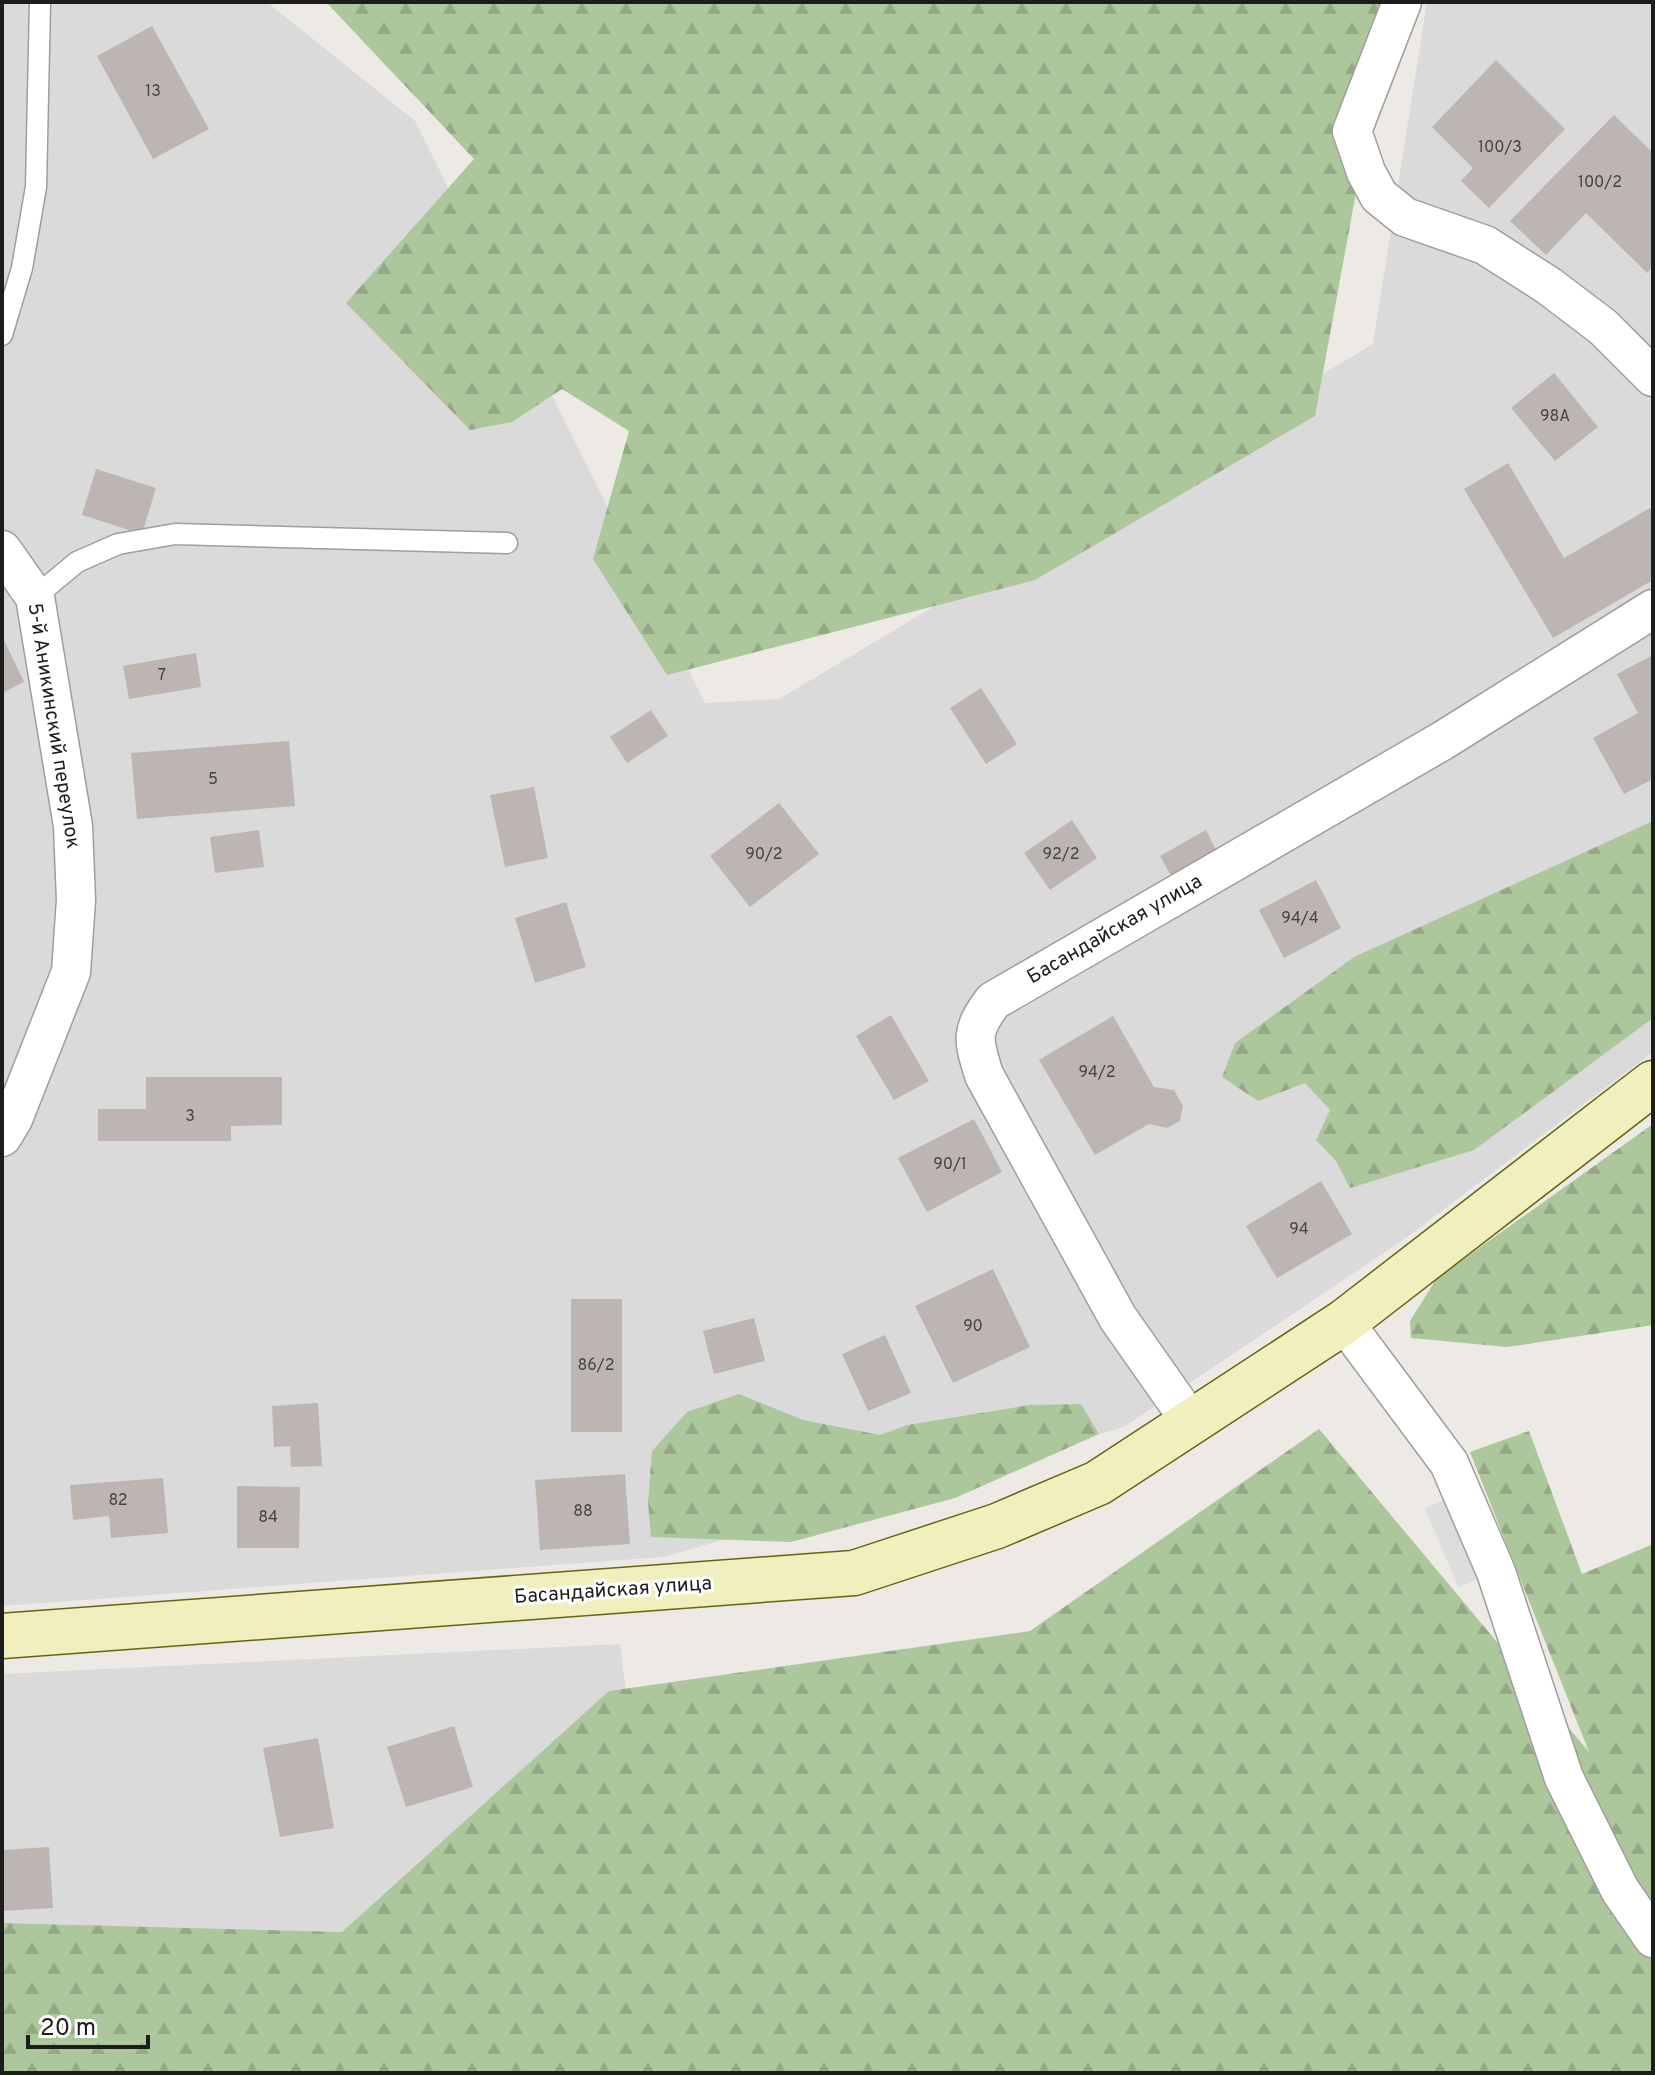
<svg xmlns="http://www.w3.org/2000/svg" width="1655" height="2075" viewBox="0 0 1655 2075" font-family="Overpass,sans-serif">
<defs>
<pattern id="forest-firs" width="22" height="20" patternUnits="userSpaceOnUse" patternTransform="scale(2)"><rect width="22" height="20" fill="#adc79d"/><path d="M5 1l3.5 6h-7zM16 11l3.5 6h-7z" fill="#94aa87"/></pattern>
</defs>
<rect width="100%" height="100%" fill="#ede9e4"/>
<path fill="#dbdada" d="M2,2H267L415,121L705,703L779,699L1373,344L1427,2H1653V1052L1403,1240L1124,1427L663,1557L2,1606Z
M620,1644L632,1740L327,1978L2,1992V1674Z"/>
<path fill="url(#forest-firs)" d="M326,2H1391L1315,416L1035,580L667,675L593,559L629,431L562,389L512,422L470,430L346,303L474,159Z
M1653,821V1018L1474,1150L1350,1188L1336,1161L1316,1140L1330,1110L1305,1083L1258,1101L1222,1077L1235,1043L1354,957Z
M1653,1124V1325L1507,1347L1411,1338L1410,1321L1437,1278Z
M739,1394L803,1420L880,1435L907,1425L1030,1405L1081,1404L1099,1434L955,1498L791,1542L651,1537L648,1503L652,1451L687,1412Z
M1319,1429L1589,1752L1470,1452L1529,1431L1582,1574L1653,1544V2073H2V1923L342,1932L609,1691L1030,1631Z"/>
<path fill="#ddd" d="M1463,1492L1496,1572L1458,1587L1425,1508Z"/>
<path fill="#bdb5b1" d="M152,26L209,129L153,159L97,56Z
M1496,60L1565,129L1489,208L1461,181L1473,168L1432,127Z
M1614,115L1653,153V267L1647,273L1586,213L1546,255L1510,221Z
M1554,373L1598,427L1555,461L1511,408Z
M1508,463L1564,558L1650,508L1653,513V580L1553,638L1464,489Z
M96,469L156,488L142,534L82,515Z
M2,636L24,682L2,693Z
M196,653L201,687L129,699L123,666Z
M1653,655V779L1624,794L1593,738L1638,713L1617,674Z
M981,688L1017,744L986,764L950,708Z
M651,710L668,736L627,763L610,737Z
M289,741L295,806L137,819L131,753Z
M534,787L548,858L505,867L490,795Z
M779,803L819,854L750,907L710,856Z
M1072,820L1097,858L1050,890L1024,853Z
M259,830L264,867L215,873L210,837Z
M1206,830L1218,854L1173,879L1160,856Z
M1316,880L1341,928L1284,958L1259,910Z
M566,902L586,967L535,983L515,918Z
M891,1015L929,1081L894,1100L856,1036Z
M1113,1016L1154,1087L1174,1090L1183,1106L1180,1121L1167,1128L1149,1124L1095,1155L1039,1060Z
M146,1077H282V1125L231,1126V1141H98V1109H146Z
M974,1119L1002,1172L927,1212L898,1158Z
M1321,1181L1352,1234L1277,1278L1246,1226Z
M993,1269L1030,1347L953,1383L915,1306Z
M571,1299H622V1432H571Z
M754,1318L765,1361L714,1374L703,1331Z
M885,1335L911,1393L868,1411L842,1354Z
M318,1403L322,1466L291,1467L290,1446L274,1447L272,1406Z
M625,1474L630,1544L540,1550L535,1480Z
M163,1478L168,1533L111,1538L109,1516L73,1520L70,1485Z
M237,1486L300,1487L299,1548H237Z
M454,1726L473,1787L406,1807L387,1747Z
M318,1738L334,1828L280,1837L263,1748Z
M49,1847L53,1908L2,1911V1850Z"/>
<g fill="none" stroke-linecap="round" stroke-linejoin="round">
<g stroke="#9e9e9e" stroke-width="23">
<path id="lane" d="M2,335L22,268L36,187L40,2
M35,597L77,562L118,544L175,534L507,543"/>
</g>
<g stroke="#9e9e9e" stroke-width="41">
<path id="street" d="M1402,2L1352,131L1366,172L1379,196L1405,217L1485,245L1549,286L1603,327L1653,377
M2,550L35,597L73,826L76,900L71,972L13,1119L2,1137
M1344,1322L1449,1463L1496,1572L1564,1778L1620,1890L1653,1938
M1191,1422L1118,1318L984,1075C973,1039 970,1032 993,1001L1442,741L1653,609"/>
</g>
<g stroke="#656611" stroke-width="47">
<path id="secondary" d="M2,1636L854,1573L997,1526L1098,1483L1344,1322L1653,1083"/>
</g>
<use href="#lane" stroke="#fff" stroke-width="20"/>
<use href="#street" stroke="#fff" stroke-width="38"/>
<use href="#secondary" stroke="#f1efbd" stroke-width="44"/>
</g>
<g text-anchor="middle" dominant-baseline="central" stroke-width="6" stroke-linejoin="round" paint-order="stroke">
<g font-size="16" fill="#454342">
<text x="153" y="92">13</text>
<text x="1500" y="148">100/3</text>
<text x="1600" y="183">100/2</text>
<text x="1555" y="417">98А</text>
<text x="162" y="676">7</text>
<text x="213" y="780">5</text>
<text x="764" y="855">90/2</text>
<text x="1061" y="855">92/2</text>
<text x="1300" y="919">94/4</text>
<text x="1097" y="1073">94/2</text>
<text x="190" y="1117">3</text>
<text x="950" y="1165">90/1</text>
<text x="1299" y="1230">94</text>
<text x="973" y="1327">90</text>
<text x="596" y="1366">86/2</text>
<text x="118" y="1501">82</text>
<text x="583" y="1512">88</text>
<text x="268" y="1518">84</text>
</g>
<g font-size="20" fill="#1d1d1d" stroke="#fff">
<text transform="translate(53 726) rotate(81)">5-й Аникинский переулок</text>
<text transform="translate(1115 930) rotate(-30)">Басандайская улица</text>
<text transform="translate(613 1591) rotate(-4)">Басандайская улица</text>
</g>
</g>
<rect width="1655" height="2075" fill="none" stroke="#1d1d1d" stroke-width="8"/>
<path d="M28 2035v12h120v-12" fill="none" stroke="#1d1d1d" stroke-width="4"/>
<text x="40" y="2035" font-size="24" fill="#1d1d1d" stroke="#ffffff" stroke-width="6" paint-order="stroke">20 m</text>
</svg>
